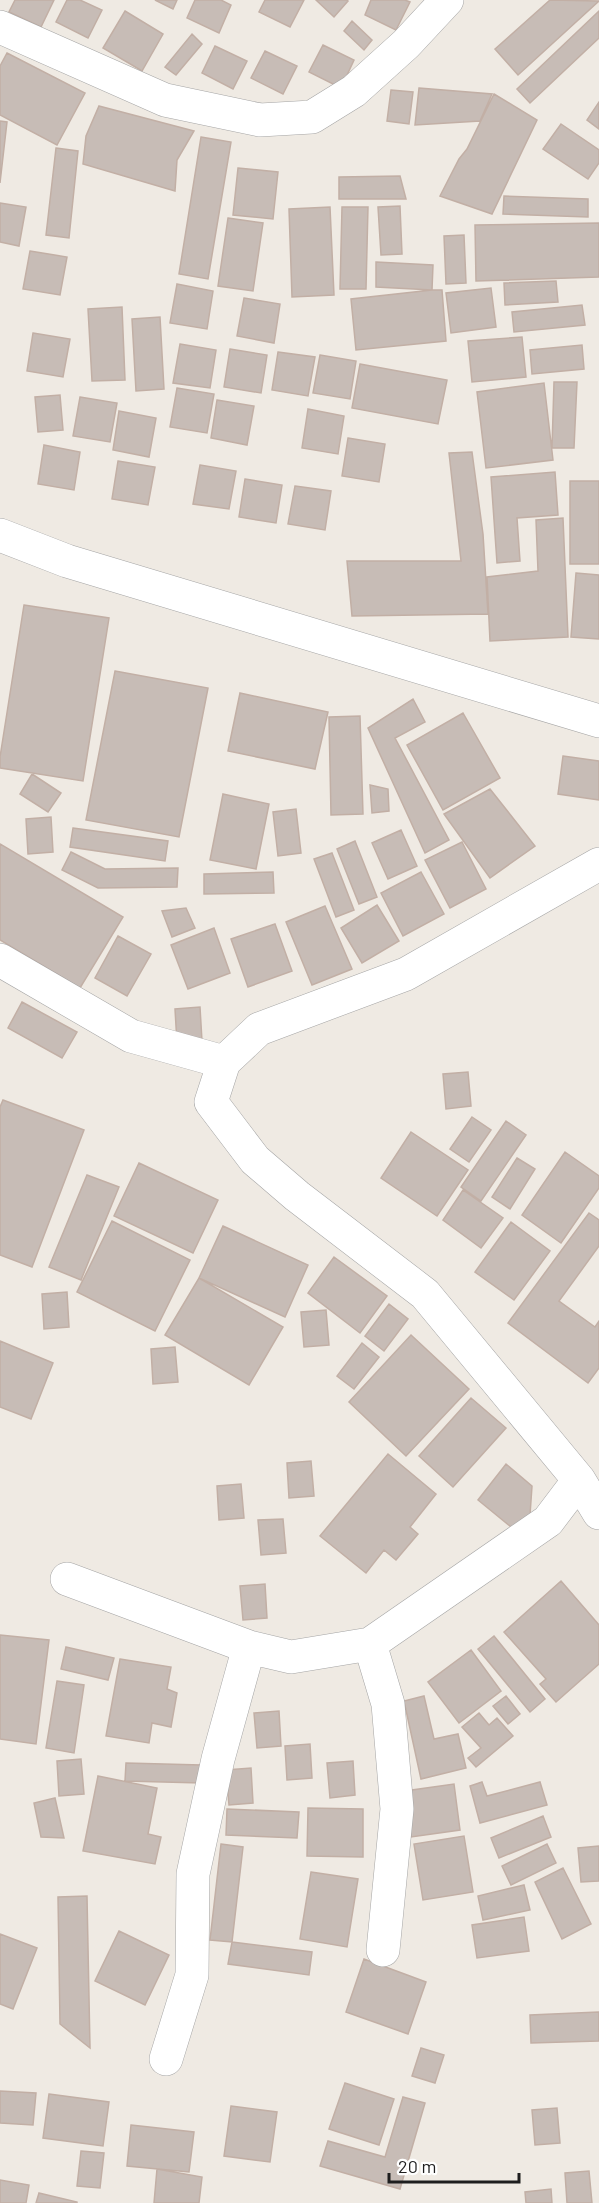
<svg xmlns="http://www.w3.org/2000/svg" width="599" height="2203" viewBox="0 0 599 2203" font-family="Barlow,sans-serif">
<rect width="100%" height="100%" fill="#efeae3"/>
<path fill="#c7bcb6" stroke="#c2afa5" stroke-width="1.5" d="M15,0H54L41,27L9,12Z
M67,0H80L102,10L88,38L56,22Z
M155,0H177L173,9Z
M195,0H221L231,5L219,33L187,18Z
M265,0H304L290,27L259,12Z
M316,0H347L348,1L334,17Z
M371,0H405L410,2L396,30L365,15Z
M550,0L599,1L518,75L495,49Z
M125,11L163,34L142,71L103,48Z
M599,11V38L530,103L517,89Z
M352,21L372,40L364,50L344,31Z
M192,34L202,44L176,75L165,67Z
M323,45L354,60L341,88L309,72Z
M215,46L247,61L233,89L202,73Z
M265,51L297,66L283,94L251,78Z
M7,53L85,93L57,145L0,115V66Z
M419,88L492,94L480,121L415,125Z
M391,90L413,92L409,124L387,121Z
M494,94L537,120L492,214L440,196L459,159L467,149Z
M599,102V129L587,120Z
M99,106L194,131L177,160L175,191L83,164L86,136Z
M0,121L7,122L0,183Z
M561,124L599,150V163L588,179L543,149Z
M201,137L231,142L208,279L179,274Z
M56,148L78,151L69,238L46,235Z
M238,168L278,172L273,219L233,215Z
M400,176L406,199H339V177Z
M504,196L588,199V217L503,214Z
M0,203L26,207L19,246L0,242Z
M400,206L402,254L381,255L378,207Z
M330,207L334,295L292,297L289,209Z
M342,207H368L366,289H340Z
M228,218L263,223L253,291L218,286Z
M599,223V277L476,281L475,225Z
M464,235L466,283L446,284L444,236Z
M30,251L67,257L60,295L23,289Z
M376,262L433,265L432,290L376,287Z
M556,281L558,302L505,305L504,283Z
M177,284L213,291L207,329L170,323Z
M491,288L496,327L451,333L446,293Z
M432,290H442L446,341L356,350L351,299Z
M244,298L280,304L274,343L237,336Z
M582,305L585,325L514,332L512,312Z
M122,307L125,380L92,381L88,309Z
M160,317L164,389L136,391L132,319Z
M33,333L70,339L63,377L27,371Z
M522,337L526,377L472,382L468,341Z
M180,344L216,350L210,388L173,383Z
M582,345L584,369L532,374L530,350Z
M230,349L267,355L261,393L224,387Z
M278,352L315,357L308,396L272,390Z
M320,355L356,361L350,399L313,393Z
M360,364L447,380L438,424L352,408Z
M554,382H577L574,448H552Z
M544,383L553,460L486,468L477,392Z
M177,388L214,394L207,433L170,427Z
M60,395L63,430L38,432L35,397Z
M80,397L117,403L110,442L73,436Z
M217,400L254,406L247,445L211,438Z
M308,409L344,416L338,454L302,448Z
M119,411L156,418L149,457L113,450Z
M348,438L385,444L379,482L342,476Z
M44,445L80,452L74,490L38,484Z
M472,452L483,534L488,614L352,616L347,561H461L449,453Z
M118,461L155,467L148,505L112,499Z
M200,465L236,471L229,509L193,504Z
M555,472L558,515L517,518L520,561L497,563L491,477Z
M245,479L282,485L276,523L239,517Z
M570,481H599V564H570Z
M295,486L331,491L325,530L288,524Z
M563,518L568,637L490,641L487,577L538,571L536,520Z
M576,573L599,575V639L571,637Z
M24,605L109,618L83,781L0,768V757Z
M115,671L208,688L179,837L86,820Z
M240,693L328,712L315,769L228,751Z
M413,699L425,722L395,738L449,840L425,853L368,728Z
M463,713L500,778L443,810L407,745Z
M360,716L363,814L331,815L329,717Z
M563,756L599,761V800L558,794Z
M32,774L61,793L48,812L20,794Z
M370,785L388,789L389,811L372,813Z
M490,789L535,846L490,878L444,814Z
M223,794L269,804L256,869L210,860Z
M296,809L301,853L278,856L273,812Z
M51,817L53,852L28,854L26,819Z
M73,828L168,841L165,861L70,847Z
M401,830L417,866L388,879L372,843Z
M355,841L377,897L359,904L337,849Z
M462,842L486,889L450,908L425,860Z
M0,844L123,917L80,988L0,940Z
M71,852L105,869L178,868L177,887L98,888L62,870Z
M332,853L354,910L336,917L314,859Z
M273,872L274,893L204,894V874Z
M421,872L444,914L403,936L381,893Z
M377,905L399,941L362,963L341,928Z
M325,906L352,969L312,985L286,922Z
M186,908L195,928L172,937L162,911Z
M275,924L292,971L248,987L231,939Z
M214,928L230,973L188,989L171,945Z
M118,936L151,954L127,996L95,978Z
M22,1002L77,1032L62,1058L8,1028Z
M200,1007L202,1041L177,1043L175,1009Z
M468,1072L471,1106L446,1109L443,1074Z
M3,1100L84,1130L32,1267L0,1255V1107Z
M472,1117L491,1130L469,1162L450,1149Z
M506,1121L526,1135L481,1201L461,1187Z
M411,1132L468,1170L437,1216L381,1178Z
M565,1152L599,1176V1188L561,1243L522,1215Z
M517,1158L535,1169L510,1209L492,1197Z
M139,1163L218,1200L193,1253L114,1216Z
M87,1175L119,1187L81,1280L49,1267Z
M463,1190L503,1218L481,1248L443,1220Z
M589,1213L599,1220V1246L559,1301L595,1327L599,1321V1368L588,1383L508,1323Z
M112,1221L190,1260L155,1331L77,1292Z
M511,1222L550,1251L514,1300L475,1272Z
M223,1226L308,1265L285,1317L199,1278Z
M334,1257L387,1296L360,1333L308,1293Z
M199,1278L283,1327L249,1385L165,1335Z
M67,1292L69,1327L44,1329L42,1294Z
M389,1304L408,1319L384,1351L365,1336Z
M326,1310L329,1345L304,1347L301,1312Z
M411,1335L469,1389L406,1456L349,1402Z
M0,1341L53,1363L31,1419L0,1407Z
M362,1343L379,1357L354,1389L337,1376Z
M175,1347L178,1382L153,1384L151,1349Z
M471,1398L506,1428L453,1487L419,1456Z
M388,1454L436,1494L410,1527L418,1534L396,1560L384,1550L366,1573L320,1536Z
M311,1461L314,1496L289,1498L287,1463Z
M506,1464L532,1486L530,1515L516,1531L478,1500Z
M241,1484L244,1518L219,1520L217,1486Z
M283,1519L286,1553L261,1555L258,1520Z
M561,1581L599,1625V1664L556,1702L540,1684L546,1679L504,1632Z
M265,1584L267,1618L243,1620L240,1586Z
M0,1635L49,1640L36,1744L0,1739Z
M494,1636L545,1699L530,1712L478,1649Z
M66,1647L114,1658L108,1680L61,1669Z
M471,1650L501,1691L459,1723L428,1682Z
M120,1659L171,1667L167,1689L177,1693L171,1727L152,1723L149,1743L106,1736Z
M57,1681L84,1685L74,1753L46,1748Z
M424,1696L434,1739L458,1734L466,1768L421,1779L404,1701Z
M506,1696L520,1714L508,1724L493,1706Z
M279,1711L281,1746L257,1748L254,1713Z
M479,1713L489,1725L497,1718L513,1736L476,1767L468,1758L481,1748L462,1727Z
M310,1744L312,1778L287,1780L285,1746Z
M81,1759L84,1794L59,1796L57,1761Z
M353,1761L355,1795L330,1798L327,1763Z
M126,1763L201,1765V1783L125,1781Z
M251,1768L253,1803L229,1805L226,1770Z
M98,1776L157,1788L148,1834L161,1837L155,1864L83,1851Z
M482,1782L487,1796L540,1782L547,1805L480,1823L470,1786Z
M454,1784L460,1830L411,1837L405,1791Z
M55,1798L64,1838L41,1837L34,1803Z
M308,1808L363,1809V1857L307,1856Z
M227,1809L299,1812L297,1838L226,1835Z
M543,1816L551,1837L499,1858L491,1838Z
M464,1836L473,1892L423,1900L414,1844Z
M221,1844L243,1847L232,1942L210,1940Z
M547,1844L556,1863L511,1885L502,1866Z
M599,1846V1881L581,1882L578,1848Z
M563,1868L591,1924L562,1939L535,1882Z
M311,1872L358,1879L347,1947L300,1939Z
M524,1885L530,1910L483,1920L478,1896Z
M87,1896L90,2048L60,2024L58,1897Z
M524,1917L529,1951L477,1958L472,1925Z
M119,1931L169,1955L145,2005L95,1981Z
M0,1934L37,1948L13,2009L0,2004Z
M232,1942L312,1952L309,1975L228,1964Z
M364,1959L426,1982L408,2034L346,2012Z
M599,2012V2041L531,2043L530,2015Z
M421,2048L444,2055L435,2083L412,2076Z
M345,2083L394,2099L379,2145L329,2129Z
M0,2091L36,2093L33,2125L0,2123Z
M49,2094L109,2102L103,2146L43,2138Z
M403,2097L425,2103L400,2189L320,2166L328,2141L385,2157Z
M231,2106L277,2112L270,2162L224,2156Z
M557,2108L560,2143L535,2145L532,2110Z
M131,2125L194,2132L189,2172L127,2166Z
M81,2151L104,2153L100,2188L77,2186Z
M157,2169L202,2177L199,2203H154Z
M589,2171L592,2203H567L565,2173Z
M0,2180L29,2185L26,2203H0Z
M551,2189L552,2203H526L525,2192Z
M39,2193L77,2202V2203H36Z"/>
<g fill="none" stroke-linecap="round" stroke-linejoin="round">
<g stroke="#a5a5a5" stroke-width="34">
<path id="street" d="M0,27L165,100L260,120L312,117L354,91L406,44L447,0
M0,535L67,561L599,721
M599,864L406,974L259,1029L224,1062L211,1102L255,1160L297,1196L425,1294L579,1480L599,1513
M0,960L131,1036L224,1062
M67,1579L249,1647L291,1657L370,1644L548,1521L579,1480
M370,1644L388,1704L397,1809L383,1950
M166,2059L192,1975L193,1874L218,1759L249,1647"/>
</g>
<use href="#street" stroke="#fff" stroke-width="33"/>
</g>
<path d="M389 2173v9h130v-9" fill="none" stroke="#1e1e1e" stroke-width="3"/>
<text x="398" y="2173" font-size="18" fill="#1e1e1e" stroke="#ffffff" stroke-width="4.5" paint-order="stroke">20 m</text>
</svg>
